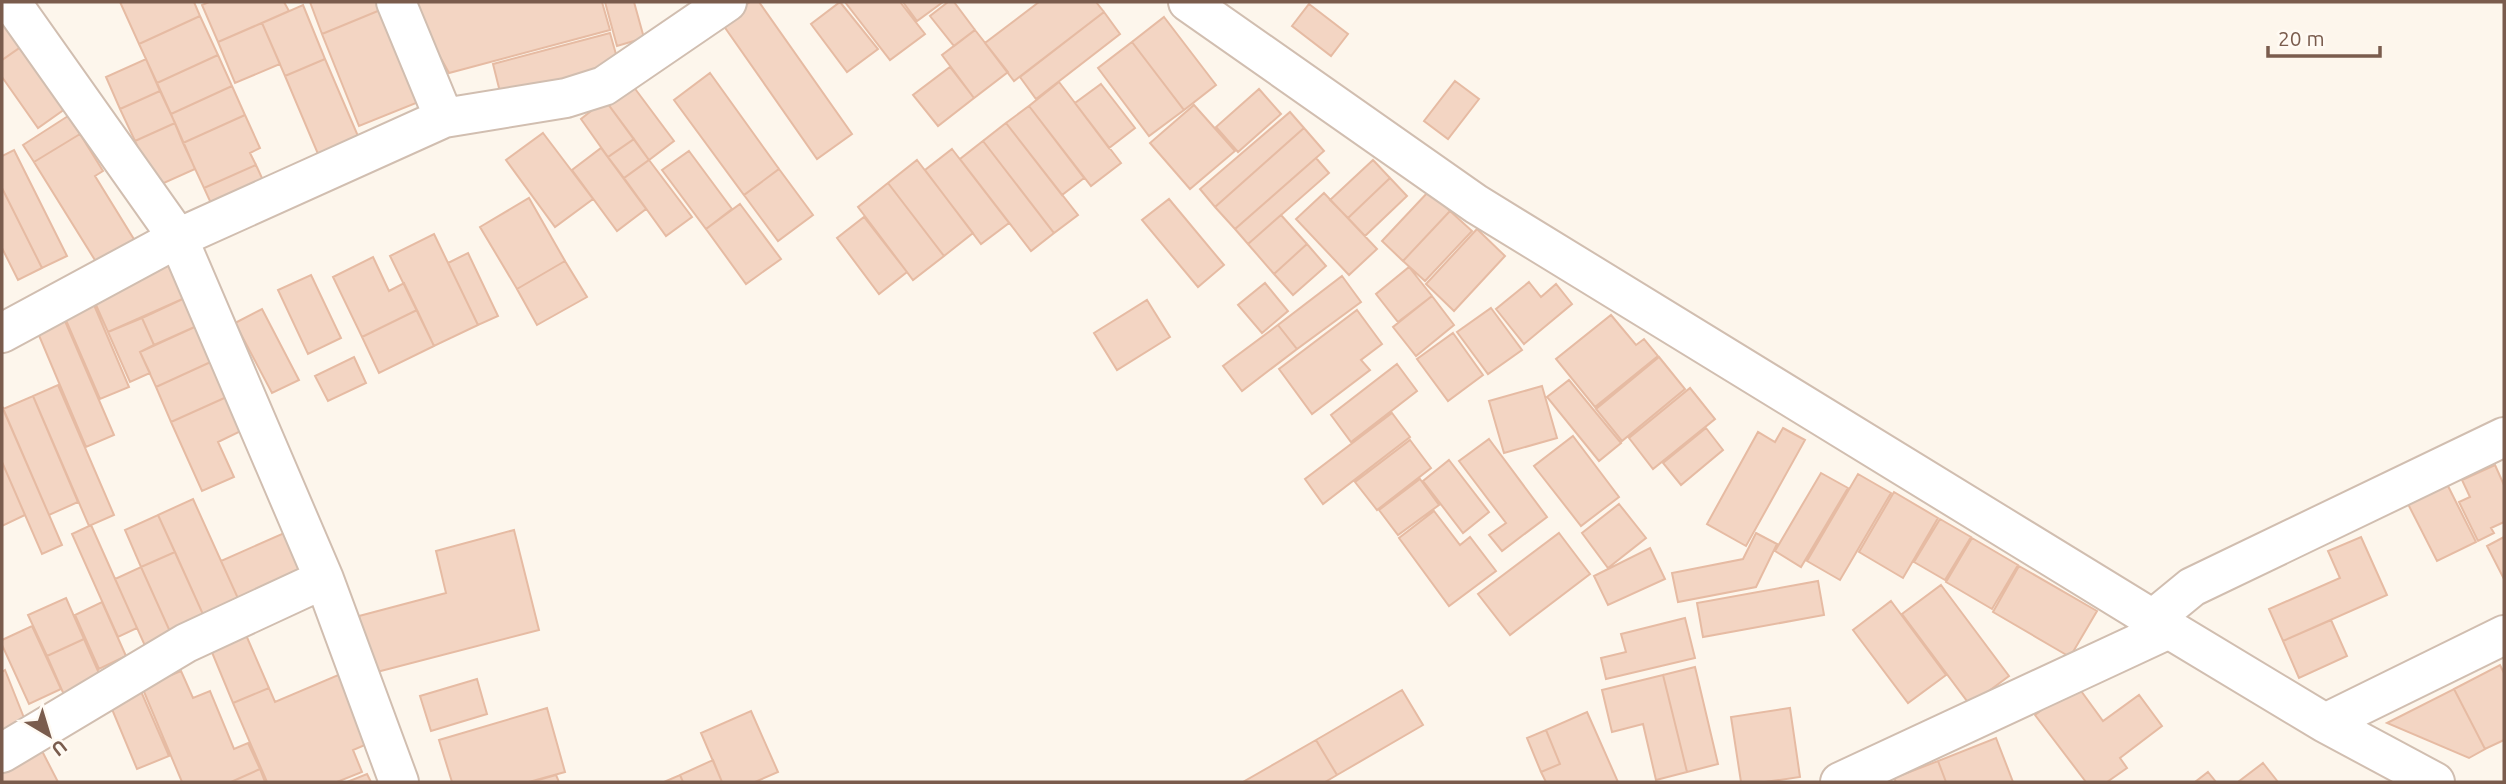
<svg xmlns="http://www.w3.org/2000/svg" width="2506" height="784" viewBox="0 0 2506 784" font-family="Ubuntu,sans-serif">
<rect width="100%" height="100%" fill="#fdf6ec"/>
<path fill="#f3d5c3" stroke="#e6bba3" stroke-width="2" d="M120,2H194L200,16L139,44Z
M209,2H284L289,11L218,42L202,5Z
M310,2H389L390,6L322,34Z
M410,2H602L610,30L449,73Z
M605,2H634L644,38L617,46Z
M750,2H759L852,134L817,159L721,22Z
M840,2L878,49L847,72L811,24Z
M845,2H900L925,34L890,60Z
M903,2H943L917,21Z
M948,2H954L975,30L954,46L930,16Z
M1039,2H1096L1104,12L1014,81L985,43Z
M1309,4L1348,34L1331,56L1292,26Z
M303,5L325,59L285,76L262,23Z
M2,6L28,42L2,60Z
M390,6L426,99L359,126L322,34Z
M1104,12L1120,34L1036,99L1020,77Z
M200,16L218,55L157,83L139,44Z
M1164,17L1216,85L1184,110L1132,42Z
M262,23L280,64L235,83L218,42Z
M975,30L1008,72L974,98L942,55Z
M610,33L621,72L503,104L493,64Z
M28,42L72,104L38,128L2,77V60Z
M1132,42L1184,110L1149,136L1098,68Z
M218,55L232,86L171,114L157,83Z
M146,59L160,91L120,109L106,77Z
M325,59L358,136L318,154L285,76Z
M950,67L974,98L938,126L913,95Z
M710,73L779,169L744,195L674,100Z
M1455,81L1479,99L1448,139L1424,121Z
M630,82L674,141L649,160L605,100Z
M1059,82L1121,163L1091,186L1029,106Z
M1101,84L1135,128L1109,148L1075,103Z
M232,86L245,115L183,143L171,114Z
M1259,89L1281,114L1238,152L1216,127Z
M160,91L175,123L135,141L120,109Z
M605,100L634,139L608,157L581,119Z
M1194,105L1235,151L1190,189L1150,143Z
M1029,106L1084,178L1062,195L1006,123Z
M1290,112L1304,128L1215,207L1200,189Z
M245,115L260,148L250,153L256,165L204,188L183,143Z
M68,116L80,134L34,162L23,145Z
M175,123L195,169L155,187L135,141Z
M1006,123L1078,215L1054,233L983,141Z
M1304,128L1324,151L1235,229L1215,207Z
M543,133L593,199L555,227L506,160Z
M80,134L103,171L95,176L140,249L103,273L34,162Z
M634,139L649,160L624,178L608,157Z
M983,141L1054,233L1031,251L960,159Z
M601,148L646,209L617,231L572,170Z
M952,149L1009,223L981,244L925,170Z
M14,150L67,256L42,268L2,188V156Z
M689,151L732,209L706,229L662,170Z
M1316,158L1329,173L1248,244L1235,229Z
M649,160L692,217L666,236L624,178Z
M917,160L973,233L944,256L888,183Z
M1373,160L1390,178L1348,218L1330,200Z
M256,165L267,189L215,212L204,188Z
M779,169L813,215L778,241L744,195Z
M1390,178L1407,196L1365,236L1348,218Z
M888,183L944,256L913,280L858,207Z
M2,188L42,268L18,280L2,248Z
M1429,191L1450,211L1403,261L1382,241Z
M1324,193L1377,249L1349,275L1296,219Z
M529,198L565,261L517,289L480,227Z
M1169,199L1224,265L1198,287L1142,220Z
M740,204L781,259L746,284L706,229Z
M1450,211L1472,231L1425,281L1403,261Z
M1281,215L1307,244L1274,274L1248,244Z
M864,217L907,272L879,294L837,238Z
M1477,229L1505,256L1454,311L1426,284Z
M434,234L478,325L434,346L390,256Z
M1307,244L1326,266L1293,295L1274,274Z
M468,253L498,316L478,325L448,263Z
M373,257L389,291L404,283L417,310L362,337L333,277Z
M170,260L187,297L108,332L92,296Z
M565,261L587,297L537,325L517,289Z
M1409,267L1432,296L1398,322L1376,294Z
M311,275L341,338L308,354L278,290Z
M1342,276L1361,302L1297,349L1278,325Z
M1529,282L1541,297L1556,284L1572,304L1524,344L1496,309Z
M1265,283L1288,311L1262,333L1238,305Z
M1432,296L1454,325L1416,356L1393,327Z
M187,297L199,325L154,345L142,318Z
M1147,300L1170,337L1117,370L1094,333Z
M94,305L129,387L100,399L65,318Z
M1491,308L1522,350L1488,374L1457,332Z
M262,309L299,380L272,393L235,323Z
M417,310L434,346L379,373L362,337Z
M1357,310L1382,344L1361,360L1370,370L1312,414L1279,369Z
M62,314L114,435L86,447L35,326Z
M1611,315L1636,345L1644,339L1658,356L1595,407L1556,359Z
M142,318L154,345L140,352L150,373L130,382L108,332Z
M199,325L215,360L156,387L140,352Z
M1278,325L1297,349L1242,391L1223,366Z
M1453,333L1483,375L1448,401L1417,359Z
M354,357L366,383L328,401L315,376Z
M1659,357L1685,389L1622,441L1596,409Z
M215,360L231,395L171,422L156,387Z
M1397,364L1417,391L1351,442L1331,415Z
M1569,380L1621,443L1599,461L1547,397Z
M58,385L114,515L89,526L33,396Z
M1542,386L1557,438L1504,453L1489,401Z
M1690,388L1715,419L1653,469L1629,438Z
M231,395L245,429L218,442L234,477L202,491L171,422Z
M33,396L78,502L49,515L3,409Z
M2,406L62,545L42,554L2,462Z
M1392,413L1410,437L1323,504L1305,479Z
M1706,428L1723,450L1681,485L1663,463Z
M1783,428L1805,440L1746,546L1707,524L1758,432L1775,442Z
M1573,436L1619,497L1581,526L1534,466Z
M1489,439L1547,517L1502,551L1489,535L1506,523L1459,461Z
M1410,440L1431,468L1377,510L1355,482Z
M1449,460L1489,512L1463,533L1423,481Z
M2,462L25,515L2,526Z
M2495,465L2504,485V522L2491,528L2494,533L2478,541L2459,502L2470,497L2462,480Z
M1821,473L1848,488L1801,567L1775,551Z
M1858,474L1891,493L1840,580L1807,561Z
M1420,479L1439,505L1398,535L1379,510Z
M2447,484L2476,542L2437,561L2408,504Z
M1894,492L1938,518L1903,578L1859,552Z
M193,499L241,605L206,621L158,515Z
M1619,504L1646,538L1608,568L1582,533Z
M1434,511L1460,545L1470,537L1496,571L1449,606L1399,538Z
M158,515L175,552L141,567L125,530Z
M1940,519L1971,537L1945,580L1914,562Z
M91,525L137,628L118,637L72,534Z
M291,530L311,573L241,605L221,561Z
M514,530L539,630L373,673L359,616L446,593L436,551Z
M1559,533L1590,574L1510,635L1478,594Z
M1756,533L1777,544L1756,587L1678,602L1672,573L1743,559Z
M2361,537L2387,595L2283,641L2269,609L2340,578L2328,551Z
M2504,537V579L2487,546Z
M1972,538L2018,565L1992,609L1946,582Z
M1650,548L1665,579L1608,605L1594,576Z
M175,552L206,621L172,636L141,567Z
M2019,566L2097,611L2070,657L1993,612Z
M141,567L172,636L146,648L115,579Z
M1818,581L1824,615L1703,637L1697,603Z
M1941,585L2009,676L1970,705L1902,614Z
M66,598L84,639L47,656L28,615Z
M1891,601L1946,675L1908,703L1853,630Z
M102,602L126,656L99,669L75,615Z
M1685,618L1695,658L1606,679L1601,658L1626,652L1621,634Z
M2331,620L2347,656L2299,678L2283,641Z
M32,626L61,689L29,704L2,645V640Z
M246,635L269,688L233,703L211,650Z
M84,639L105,687L68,704L47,656Z
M2500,665L2504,673V740L2485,749L2454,689Z
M1695,667L1718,764L1687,772L1663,675Z
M5,670L28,728L2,738V672Z
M350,670L379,739L353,750L362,772L337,782H267L233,703L269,688L275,702Z
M181,671L193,698L210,691L234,749L248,743L260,769L231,782H182L142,687Z
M1663,675L1687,772L1656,780L1643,724L1612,732L1602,690Z
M477,679L487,714L431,731L420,696Z
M2076,684L2103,721L2139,695L2162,726L2120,758L2127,768L2107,782H2086L2035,715Z
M140,689L169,756L137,769L109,702Z
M2454,689L2485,749L2469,758L2387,723Z
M1402,690L1423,725L1337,775L1316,740Z
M547,708L565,772L529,782H452L439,740Z
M1790,708L1800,777L1765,782H1741L1731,717Z
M751,711L778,772L755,782H722L701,733Z
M1587,712L1618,782H1546L1541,772L1560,764L1546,730Z
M1546,730L1560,764L1541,772L1527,738Z
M1996,738L2013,782H1946L1938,761Z
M1316,740L1337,775L1325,782H1243Z
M41,749L58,782H2V770Z
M713,760L722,782H683L680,775Z
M1938,761L1946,782H1896L1894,778Z
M2263,763L2278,782H2238Z
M260,769L265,782H231Z
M2208,772L2216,782H2195Z
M367,774L371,782H347Z
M556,775L559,782H531Z
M680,775L683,782H664Z"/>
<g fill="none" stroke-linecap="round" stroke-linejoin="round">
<g stroke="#d1beb0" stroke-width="42">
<path id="minor" d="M11,2L178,238L324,579L399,782
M396,2L444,118
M1188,2L1476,204L2169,629L2325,723L2435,782
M2,333L178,238L444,118L566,98L604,86L727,2
M2153,619L2192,587L2504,437
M2325,723L2504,635
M2,753L186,643L324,579
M1840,782L2169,629"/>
</g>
<use href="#minor" stroke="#fff" stroke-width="38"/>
</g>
<rect width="2506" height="784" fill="none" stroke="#7a5c4d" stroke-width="7"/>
<g transform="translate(49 735) rotate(142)" stroke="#fffaf3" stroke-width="5" paint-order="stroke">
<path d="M0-5L12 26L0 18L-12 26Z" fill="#7a5c4d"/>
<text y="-10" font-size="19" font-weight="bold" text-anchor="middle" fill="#7a5c4d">U</text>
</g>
<path d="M2268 46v10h112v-10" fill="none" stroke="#7a5c4d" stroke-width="3.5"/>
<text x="2278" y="46" font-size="21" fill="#7a5c4d" stroke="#fffaf3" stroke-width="5" paint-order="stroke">20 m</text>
</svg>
